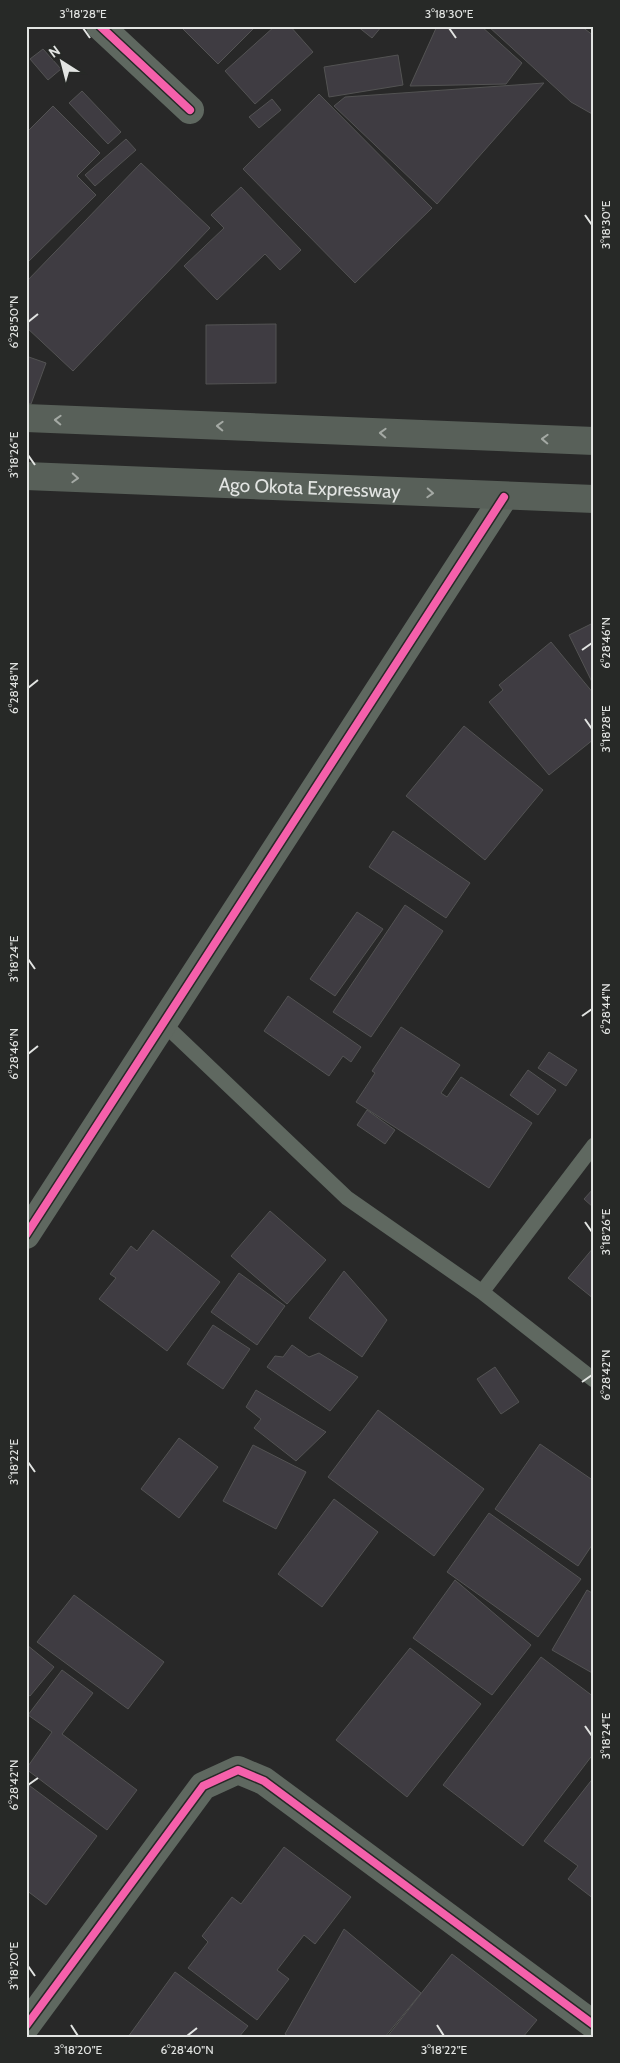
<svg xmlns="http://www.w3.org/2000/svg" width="620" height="2063" viewBox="0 0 620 2063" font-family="Cabin,sans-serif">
<rect width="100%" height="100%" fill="#282828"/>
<path fill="#3f3c42" stroke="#535353" d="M180,26H256L218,64Z
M275,26H290L313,52L255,104L225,71Z
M357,26H382L372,38Z
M437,26H481L522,63L506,84L410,86Z
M488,26H581L594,36V115L571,102Z
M43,49L61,69L48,80L30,59Z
M398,55L403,85L329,97L324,67Z
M544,83L437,204L334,106L345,97Z
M82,91L121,132L108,144L69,103Z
M319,94L432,208L355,283L243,169Z
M272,99L281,110L259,128L249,117Z
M53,106L100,153L77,176L96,195L26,264V133Z
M126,139L136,150L95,186L85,175Z
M141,163L210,228L73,371L26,327V282Z
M241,187L301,250L280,270L265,254L217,300L184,266L224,228L211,215Z
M276,324V383L206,384V325Z
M26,356L46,363L31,404L26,402Z
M593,623L594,625V686L569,635Z
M551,642L594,694V739L549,775L489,702L503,690L499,685Z
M464,726L543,790L485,860L406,796Z
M393,831L470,883L446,918L369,867Z
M405,905L443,931L371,1037L333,1012Z
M357,912L383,929L335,996L310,979Z
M288,996L361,1047L351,1062L343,1056L329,1076L264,1031Z
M401,1027L460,1065L441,1093L447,1097L461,1077L532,1123L489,1188L356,1102L375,1073L372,1071Z
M549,1052L577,1070L566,1086L538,1068Z
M528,1070L556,1090L538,1115L510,1095Z
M367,1110L395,1130L385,1144L357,1125Z
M594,1188V1208L584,1199Z
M270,1211L326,1260L287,1304L231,1256Z
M153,1230L220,1282L167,1351L99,1299L116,1278L110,1274L131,1246L137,1251Z
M594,1247V1299L568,1278Z
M344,1271L387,1320L362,1357L309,1318Z
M239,1273L285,1306L257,1345L211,1312Z
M213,1325L250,1349L223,1389L187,1364Z
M292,1345L309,1357L319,1353L358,1377L330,1411L267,1367L275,1356L283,1357Z
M495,1367L519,1402L501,1414L477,1379Z
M256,1390L326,1432L296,1461L254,1428L261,1419L246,1407Z
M378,1410L484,1489L434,1556L328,1477Z
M179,1438L218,1467L179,1518L141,1489Z
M540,1444L594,1481V1542L578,1566L495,1509Z
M253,1445L306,1472L276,1529L223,1501Z
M334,1499L378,1532L322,1607L278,1574Z
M489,1513L581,1579L538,1637L447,1572Z
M455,1580L531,1645L492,1695L413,1638Z
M587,1590L594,1594V1674L552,1650Z
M74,1595L164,1662L128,1709L37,1642Z
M27,1645L54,1667L30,1696L26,1693Z
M410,1648L481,1704L407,1797L336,1740Z
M541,1657L594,1697V1753L523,1846L443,1785Z
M62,1670L93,1693L62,1734L137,1790L107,1830L26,1769L52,1732L28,1715Z
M594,1777V1899L568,1879L578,1866L544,1841Z
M26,1783L97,1836L46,1905L26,1890Z
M284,1847L351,1897L315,1944L304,1935L277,1970L289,1979L257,2020L188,1968L208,1942L202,1936L232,1897L241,1904Z
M344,1929L421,1993L385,2037H289L285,2034Z
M452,1954L537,2020L523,2037H387Z
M175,1972L248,2026L239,2037H128Z"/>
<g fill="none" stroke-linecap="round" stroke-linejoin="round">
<path stroke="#5f6860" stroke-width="15" d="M164,1024L347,1198L482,1292L594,1380
M482,1292L594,1145"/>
<path stroke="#5f6860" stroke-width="28" d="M100,26L190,110
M26,1235L504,497
M26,2026L203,1786L238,1770L264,1781L594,2025"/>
<g stroke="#586059" stroke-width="28">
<path d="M26,418L594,441"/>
<path id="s1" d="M26,476L594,499"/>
</g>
<g stroke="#272927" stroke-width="11">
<path id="cycleway" d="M100,26L190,110
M26,1235L504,497
M26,2026L203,1786L238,1770L264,1781L594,2025"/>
</g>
<use href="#cycleway" stroke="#f560ab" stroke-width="8"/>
</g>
<defs><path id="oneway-chevron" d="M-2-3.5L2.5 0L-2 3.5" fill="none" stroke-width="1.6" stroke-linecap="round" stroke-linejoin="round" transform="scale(1.25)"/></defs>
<g stroke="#a4a9a4">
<use href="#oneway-chevron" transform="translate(58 420) rotate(-178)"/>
<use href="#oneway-chevron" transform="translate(220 426) rotate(-178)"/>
<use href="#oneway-chevron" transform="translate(383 433) rotate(-178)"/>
<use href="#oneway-chevron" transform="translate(545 439) rotate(-178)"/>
<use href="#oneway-chevron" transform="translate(75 478) rotate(3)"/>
<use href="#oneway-chevron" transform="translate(430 493) rotate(3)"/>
</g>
<path fill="none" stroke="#e2e4e2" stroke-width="2" d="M83,28L90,38M449,28L456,38M585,215L592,225M28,322L38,314M28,455L35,465M582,650L592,643M28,688L38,680M585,719L592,729M28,959L35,969M582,1016L592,1009M28,1054L38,1046M585,1222L592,1232M582,1382L592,1375M28,1462L35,1472M585,1726L592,1736M28,1785L38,1778M28,1966L35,1976M71,2025L78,2036M437,2025L444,2036M187,2036L197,2028"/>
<g text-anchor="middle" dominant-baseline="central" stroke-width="4.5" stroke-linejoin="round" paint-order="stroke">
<g font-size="19" fill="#e2e4e2" stroke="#272927">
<text stroke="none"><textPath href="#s1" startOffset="284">Ago Okota Expressway</textPath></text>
</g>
</g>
<rect width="620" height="2063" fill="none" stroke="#272927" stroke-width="55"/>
<g transform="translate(62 62) rotate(324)" stroke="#272927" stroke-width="4" paint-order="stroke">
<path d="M0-4L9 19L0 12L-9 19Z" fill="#e2e4e2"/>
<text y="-8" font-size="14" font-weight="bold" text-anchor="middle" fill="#e2e4e2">N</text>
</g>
<rect x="28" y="28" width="564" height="2008" fill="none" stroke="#e2e4e2" stroke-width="2"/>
<g font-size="12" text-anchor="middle" fill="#e2e4e2">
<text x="83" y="18">3°18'28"E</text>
<text x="449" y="18">3°18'30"E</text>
<text transform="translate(606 225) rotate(-90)" y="4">3°18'30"E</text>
<text transform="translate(14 322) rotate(-90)" y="4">6°28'50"N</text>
<text transform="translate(14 455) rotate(-90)" y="4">3°18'26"E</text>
<text transform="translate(606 643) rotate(-90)" y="4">6°28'46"N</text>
<text transform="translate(14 688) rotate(-90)" y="4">6°28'48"N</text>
<text transform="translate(606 729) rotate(-90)" y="4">3°18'28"E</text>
<text transform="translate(14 959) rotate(-90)" y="4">3°18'24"E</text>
<text transform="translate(606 1009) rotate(-90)" y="4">6°28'44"N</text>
<text transform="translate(14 1054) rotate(-90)" y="4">6°28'46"N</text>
<text transform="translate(606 1232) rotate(-90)" y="4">3°18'26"E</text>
<text transform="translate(606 1375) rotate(-90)" y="4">6°28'42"N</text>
<text transform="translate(14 1462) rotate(-90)" y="4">3°18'22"E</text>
<text transform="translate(606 1736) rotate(-90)" y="4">3°18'24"E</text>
<text transform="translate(14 1785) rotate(-90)" y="4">6°28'42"N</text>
<text transform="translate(14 1966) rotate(-90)" y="4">3°18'20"E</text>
<text x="78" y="2054">3°18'20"E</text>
<text x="187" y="2054">6°28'40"N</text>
<text x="444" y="2054">3°18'22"E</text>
</g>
</svg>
